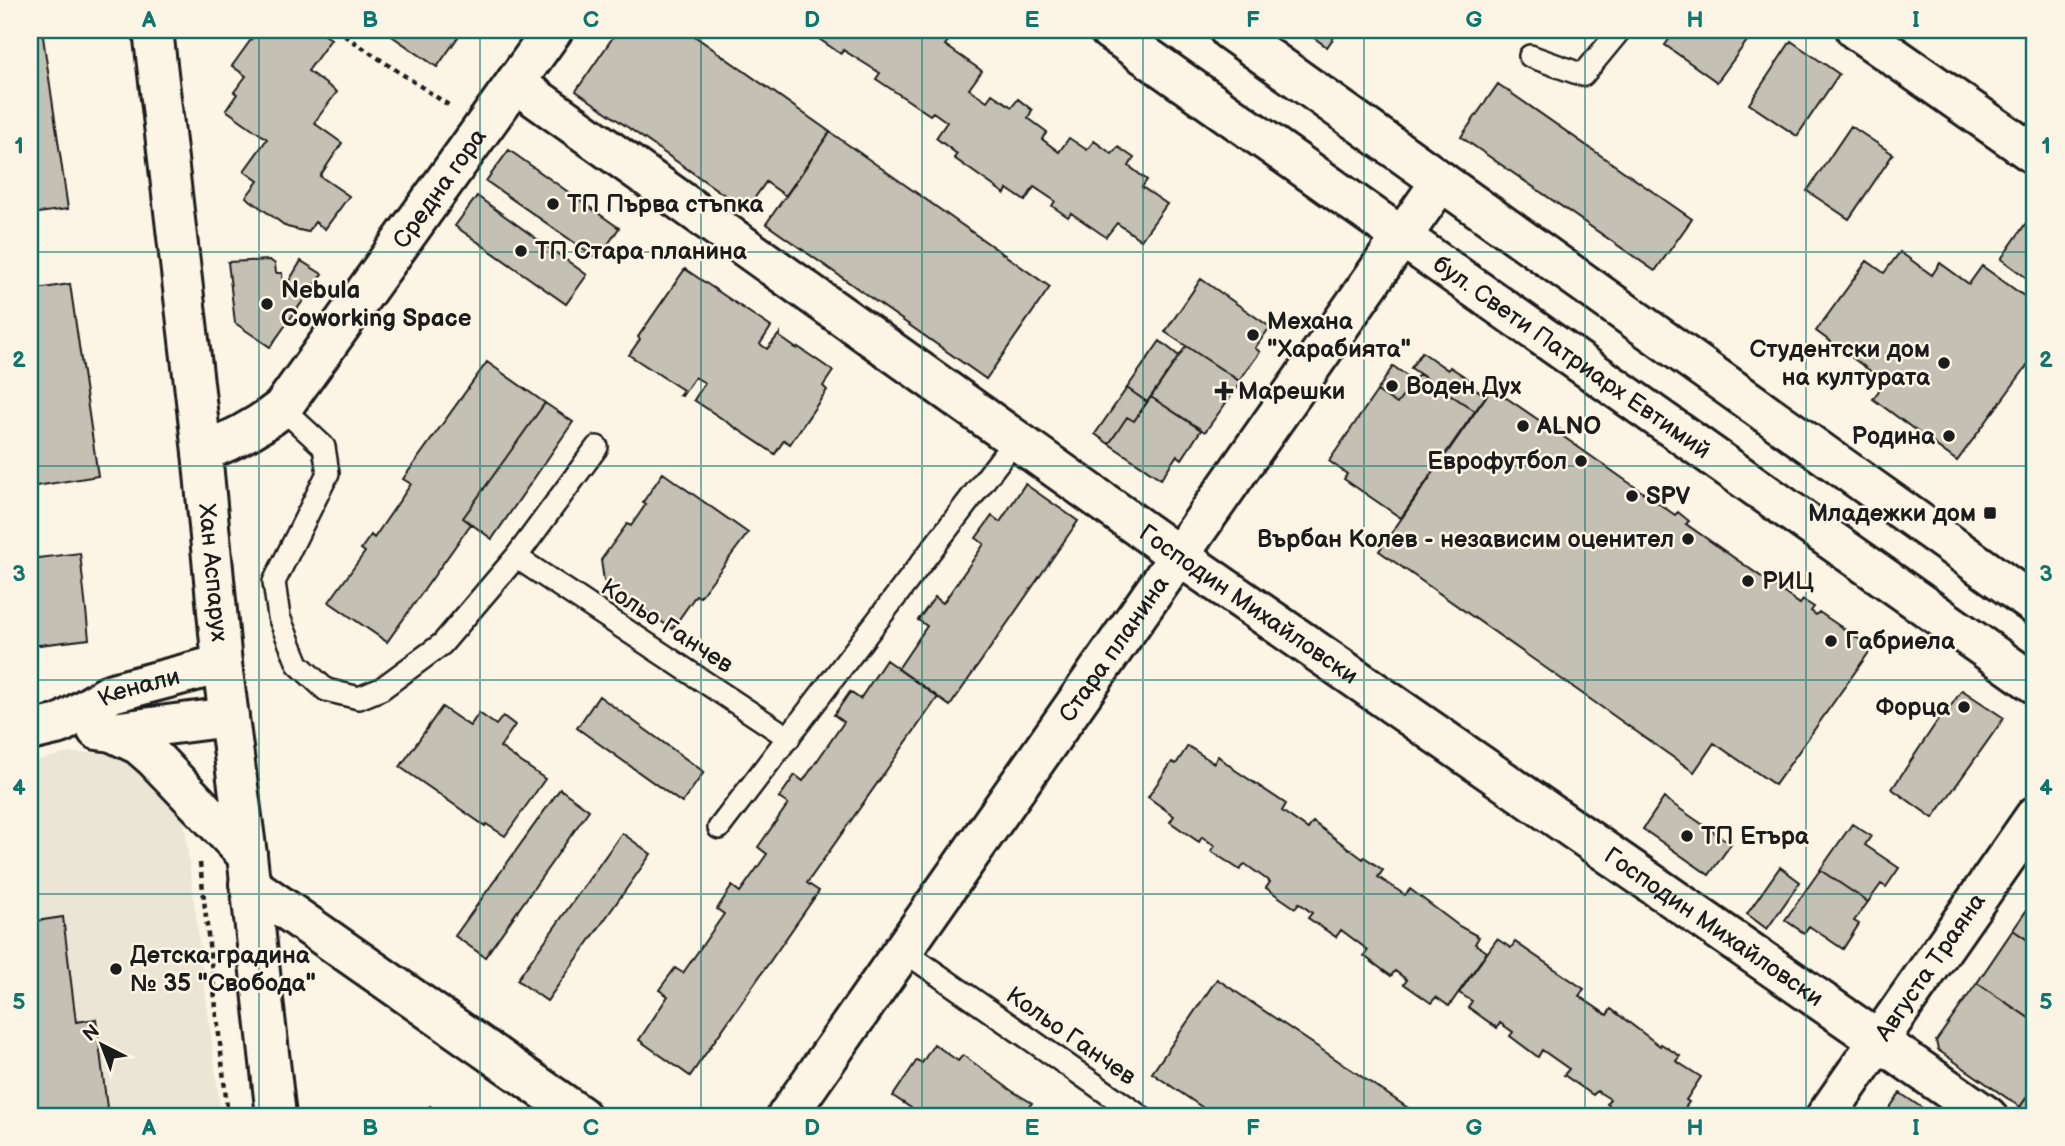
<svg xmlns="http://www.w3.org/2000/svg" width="2065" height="1146" viewBox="0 0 2065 1146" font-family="'Balsamiq Sans',sans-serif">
<rect width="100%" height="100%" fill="#fcf5e5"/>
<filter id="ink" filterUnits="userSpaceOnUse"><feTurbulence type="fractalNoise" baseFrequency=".0143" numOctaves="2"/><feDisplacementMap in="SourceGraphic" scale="14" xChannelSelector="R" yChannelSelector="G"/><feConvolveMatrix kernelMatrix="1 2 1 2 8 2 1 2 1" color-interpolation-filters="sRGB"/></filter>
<g filter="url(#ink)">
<path fill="#ebe5d6" d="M69,753H98L123,757L153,784L184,821L221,1116H30V762Z"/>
<path fill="#c4c0b3" stroke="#1c1c1c" stroke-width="2" d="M30,30H42L68,209L30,214Z
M249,30H317L331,39L308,71L337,92L314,123L342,143L320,176L349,196L325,229L315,222L308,232L287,227L246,197L258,181L244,171L267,139L226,110L237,94L234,92L246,76L232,66L255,34Z
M383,30H470L468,33L463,30L437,67Z
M618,30H686L830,132L786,196L766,182L746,210L576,91Z
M806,30H954L956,31L945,45L982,71L969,89L987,101L992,94L1012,107L1018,99L1032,110L1028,118L1047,132L1042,139L1059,152L1069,138L1087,150L1094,141L1112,154L1118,147L1134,158L1129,166L1147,180L1142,187L1167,204L1141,240L1117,223L1106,237L1071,213L1068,217L1052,206L1055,201L1034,187L1025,201L1007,189L1005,194L954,158L957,154L936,138L947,122L933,112L930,115L876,79L880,73L843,50L841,54Z
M1303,30H1339L1327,47Z
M1676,30H1755L1717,82L1665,45Z
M1791,41L1839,74L1797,136L1749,104Z
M1498,84L1692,219L1655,271L1461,137Z
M1851,126L1893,154L1849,219L1807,191Z
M830,132L1050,287L986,379L766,224Z
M509,150L619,228L598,259L486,181Z
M477,196L587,275L566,304L455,226Z
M2035,210V284L2001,259Z
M1900,252L1932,275L1940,263L1969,284L1982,266L2035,304V355L1957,461L1873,399L1885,382L1816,331L1867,261L1884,273Z
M270,260L275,264L276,273H282L283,286H286L301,261L322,274L270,347L235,323L228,262Z
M685,269L771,327L760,344L767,349L780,333V337L797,349L798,347L833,371L823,386L827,390L790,444L784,440L775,454L694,400L705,383L695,377L682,396L679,395L683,390L629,355L640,339L638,337Z
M1201,279L1270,327L1255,348L1260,352L1239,381L1165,332Z
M70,284L98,476L30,487V290Z
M1160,341L1179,356L1147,402L1127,388Z
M1186,346L1241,382L1205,432L1151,397Z
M1422,352L1448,370L1450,367L1470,380L1468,384L1486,396L1475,411L1411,368Z
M487,362L545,403L463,518L471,524L387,642L329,602L365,552L361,549L371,535L374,538L411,484L403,479Z
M1393,366L1414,381L1397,404L1377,391Z
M1419,374L1475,411L1401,518L1344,479L1347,474L1329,461L1377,391L1397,404Z
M1127,388L1147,402L1134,421L1127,417L1109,444L1095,434Z
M1492,388L1549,427L1552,424L1563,432L1561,435L1675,515L1678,512L1689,521L1686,524L1800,604L1803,600L1814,607L1811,611L1816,615L1819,612L1872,648L1775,785L1714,743L1694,772L1379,551Z
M1151,397L1201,430L1182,459L1177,455L1161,479L1109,444L1127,417L1134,421Z
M545,403L573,422L492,539L463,518Z
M663,473L748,533L700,597L696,595L672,629L604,581L601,560L627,524L631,526L646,504L643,502Z
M1025,484L1078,521L950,706L898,669L927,626L918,620L935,597L943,603L984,544L976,538L992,516L1000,522Z
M80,553L89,639L30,646V559Z
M886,660L938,697L807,883L819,891L690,1076L639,1040L668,996L659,990L675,968L683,973L724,914L717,909L732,886L740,892L767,854L758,847L788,804L779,798L795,775L803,781L844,722L834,715L850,692L860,699Z
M1962,690L2004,718L1933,818L1892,789L1946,708L1948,710Z
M599,696L704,772L682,803L577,728Z
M442,707L470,726L479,713L496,725L503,716L515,725L500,747L545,779L505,836L486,824L485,826L400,767Z
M1188,746L1214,763L1218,756L1235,770L1286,804L1282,811L1308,829L1313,822L1363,859L1364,857L1383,870L1378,877L1405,895L1410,889L1459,926L1479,937L1475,944L1487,952L1449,1006L1436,997L1431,1003L1404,984L1407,980L1395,971L1391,976L1364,956L1368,950L1341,930L1336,937L1308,918L1312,913L1299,903L1295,908L1266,888L1270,882L1245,864L1240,870L1211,851L1215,846L1202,837L1199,842L1170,822L1174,816L1148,797L1172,762L1176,764Z
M560,789L589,810L485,957L455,936Z
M1664,798L1731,844L1709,875L1643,829Z
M1852,824L1871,836L1865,845L1899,868L1886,887L1881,884L1868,902L1820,870Z
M622,833L651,854L547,1001L517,980Z
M1780,867L1800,882L1767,929L1747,914Z
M1820,870L1868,902L1854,921L1859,924L1843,949L1809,926L1804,933L1785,920Z
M30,871L36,921L63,917L76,1022L96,1019L108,1116H30Z
M2035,898V918L2026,911Z
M2026,911L2035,918V945L2013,930Z
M2013,930L2035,945V1022L1977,983Z
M1497,939L1511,948L1515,942L1584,989L1579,996L1607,1015L1611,1009L1660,1046L1661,1044L1680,1056L1676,1061L1701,1077L1686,1100L1689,1102L1679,1116H1623L1607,1104L1610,1099L1597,1091L1593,1095L1564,1075L1569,1069L1542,1050L1538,1057L1510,1036L1513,1032L1500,1023L1497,1028L1468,1007L1472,1001L1459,993Z
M1217,979L1411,1110L1406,1116H1215L1152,1073Z
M1977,983L2035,1022V1085L2020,1107L1938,1050L1936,1041Z
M934,1044L958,1061L963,1055L1012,1091L1032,1103L1027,1109L1037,1116H918L920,1114L893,1096L917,1060L922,1063Z
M2035,1085V1116H2034L2020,1107Z
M1900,1093L1934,1116H1884Z
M430,1106L445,1116H423Z"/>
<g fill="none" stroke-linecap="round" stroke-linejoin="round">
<g stroke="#1c1c1c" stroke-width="26">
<path id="service" d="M1530,56L1583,75L1620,30
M282,408L324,447L328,473L274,582L279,617L298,664L326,690L359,698L381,689L442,644L516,557L597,447
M516,557L789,738
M719,828L1016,439
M904,951L1140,1116"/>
</g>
<g stroke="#1c1c1c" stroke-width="44">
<g id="minor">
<path d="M1856,30L2035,155"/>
<path id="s1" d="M515,83L1179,556L1987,1116"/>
<path id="s2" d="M202,452C232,441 257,428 282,408L553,30"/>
<path d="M97,730L112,732L229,717"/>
<path id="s3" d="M30,731L60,724L112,693L222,664"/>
<path d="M249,884L581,1116"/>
<path id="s4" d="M787,1116L1441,181"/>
</g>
</g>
<g stroke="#1c1c1c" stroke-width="44">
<g id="tertiary">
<path id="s5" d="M153,30L202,452L222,664L247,855L276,1116"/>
<path d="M112,732L139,745L155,759L247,855"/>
<path id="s6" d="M1826,1116L2035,816"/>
</g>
</g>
<g stroke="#1c1c1c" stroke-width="44">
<g id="primary">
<path id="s7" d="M1109,30L2035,684"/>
<path d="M1229,30L2035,605"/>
</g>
</g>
<path stroke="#1c1c1c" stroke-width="4.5" stroke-dasharray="5 5" stroke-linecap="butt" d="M336,30L450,106
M200,863L228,1116"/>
<use href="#service" stroke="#fcf5e5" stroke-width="21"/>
<use href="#minor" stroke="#fcf5e5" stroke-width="38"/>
<use href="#tertiary" stroke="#fcf5e5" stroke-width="38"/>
<use href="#primary" stroke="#fcf5e5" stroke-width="38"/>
</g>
</g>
<path fill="none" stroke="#0f766e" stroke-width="2" stroke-opacity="0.55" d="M259,30V1116M480,30V1116M701,30V1116M922,30V1116M1143,30V1116M1364,30V1116M1585,30V1116M1806,30V1116M30,252H2035M30,466H2035M30,680H2035M30,894H2035"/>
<g fill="#1c1c1c" stroke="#fcf5e5" stroke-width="2.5">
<circle cx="553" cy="204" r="7"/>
<circle cx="521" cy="251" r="7"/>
<circle cx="267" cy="304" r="7"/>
<circle cx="1253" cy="335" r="7"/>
<circle cx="1944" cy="363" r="7"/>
<circle cx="1392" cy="386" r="7"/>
<path d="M1220.5 380.5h7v7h7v7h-7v7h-7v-7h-7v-7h7z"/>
<circle cx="1523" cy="426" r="7"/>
<circle cx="1949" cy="436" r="7"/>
<circle cx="1581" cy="461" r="7"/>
<circle cx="1632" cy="496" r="7"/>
<rect x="1983" y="506" width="14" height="14" rx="3.5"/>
<circle cx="1688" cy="539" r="7"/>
<circle cx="1748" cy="581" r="7"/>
<circle cx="1831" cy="641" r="7"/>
<circle cx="1964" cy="707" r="7"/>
<circle cx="1687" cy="836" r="7"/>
<circle cx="116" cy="969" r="7"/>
</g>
<g text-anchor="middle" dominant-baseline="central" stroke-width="5" stroke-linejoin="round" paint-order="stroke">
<g font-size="24" fill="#1c1c1c" stroke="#fcf5e5">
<text stroke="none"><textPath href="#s2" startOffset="362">Средна гора</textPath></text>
<text stroke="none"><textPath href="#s7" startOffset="567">бул. Свети Патриарх Евтимий</textPath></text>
<text stroke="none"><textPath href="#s5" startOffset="546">Хан Аспарух</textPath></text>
<text stroke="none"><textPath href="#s1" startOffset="900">Господин Михайловски</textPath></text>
<text transform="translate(667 626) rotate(33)">Кольо Ганчев</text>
<text stroke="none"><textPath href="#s4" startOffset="570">Стара планина</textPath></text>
<text stroke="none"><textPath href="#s3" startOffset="119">Кенали</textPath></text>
<text stroke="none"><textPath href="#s1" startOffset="1466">Господин Михайловски</textPath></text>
<text stroke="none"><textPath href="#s6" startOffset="182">Августа Траяна</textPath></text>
<text transform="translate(1071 1036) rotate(35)">Кольо Ганчев</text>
</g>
<g font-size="24" font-weight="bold" fill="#1c1c1c" stroke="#fcf5e5" text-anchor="start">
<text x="567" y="204">ТП Първа стъпка</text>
<text x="535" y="251">ТП Стара планина</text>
<text x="281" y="290">Nebula<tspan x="281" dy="28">Coworking Space</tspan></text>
<text x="1267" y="321">Механа<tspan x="1267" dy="28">"Харабията"</tspan></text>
<text x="1930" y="349" text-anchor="end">Студентски дом<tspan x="1930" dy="28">на културата</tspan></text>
<text x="1406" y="386">Воден Дух</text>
<text x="1238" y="391">Марешки</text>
<text x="1537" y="426">ALNO</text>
<text x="1935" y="436" text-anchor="end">Родина</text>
<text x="1567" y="461" text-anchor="end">Еврофутбол</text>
<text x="1646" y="496">SPV</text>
<text x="1976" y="513" text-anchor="end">Младежки дом</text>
<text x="1674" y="539" text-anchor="end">Върбан Колев - независим оценител</text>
<text x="1762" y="581">РИЦ</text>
<text x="1845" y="641">Габриела</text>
<text x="1950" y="707" text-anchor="end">Форца</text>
<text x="1701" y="836">ТП Етъра</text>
<text x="130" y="955">Детска градина<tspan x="130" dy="28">№ 35 "Свобода"</tspan></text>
</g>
</g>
<rect width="2065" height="1146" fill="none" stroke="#fcf5e5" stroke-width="77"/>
<g transform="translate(102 1045) rotate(318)" stroke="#fcf5e5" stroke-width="5" paint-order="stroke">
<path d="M0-5L12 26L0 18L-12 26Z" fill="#1c1c1c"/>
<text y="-10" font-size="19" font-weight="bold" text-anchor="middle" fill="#1c1c1c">N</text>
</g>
<rect x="38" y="38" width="1988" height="1070" fill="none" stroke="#0f766e" stroke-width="2.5"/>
<g font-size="23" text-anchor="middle" font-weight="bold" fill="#0f766e">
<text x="149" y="27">A</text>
<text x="370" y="27">B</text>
<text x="591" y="27">C</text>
<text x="812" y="27">D</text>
<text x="1032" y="27">E</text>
<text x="1253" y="27">F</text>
<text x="1474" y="27">G</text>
<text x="1695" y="27">H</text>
<text x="1916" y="27">I</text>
<text x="19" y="153">1</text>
<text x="2046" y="153">1</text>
<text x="19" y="367">2</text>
<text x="2046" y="367">2</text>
<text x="19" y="581">3</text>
<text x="2046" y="581">3</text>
<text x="19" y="795">4</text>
<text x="2046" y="795">4</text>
<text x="19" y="1009">5</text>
<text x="2046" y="1009">5</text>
<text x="149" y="1135">A</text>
<text x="370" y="1135">B</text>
<text x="591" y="1135">C</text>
<text x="812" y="1135">D</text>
<text x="1032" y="1135">E</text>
<text x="1253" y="1135">F</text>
<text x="1474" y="1135">G</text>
<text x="1695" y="1135">H</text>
<text x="1916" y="1135">I</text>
</g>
</svg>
